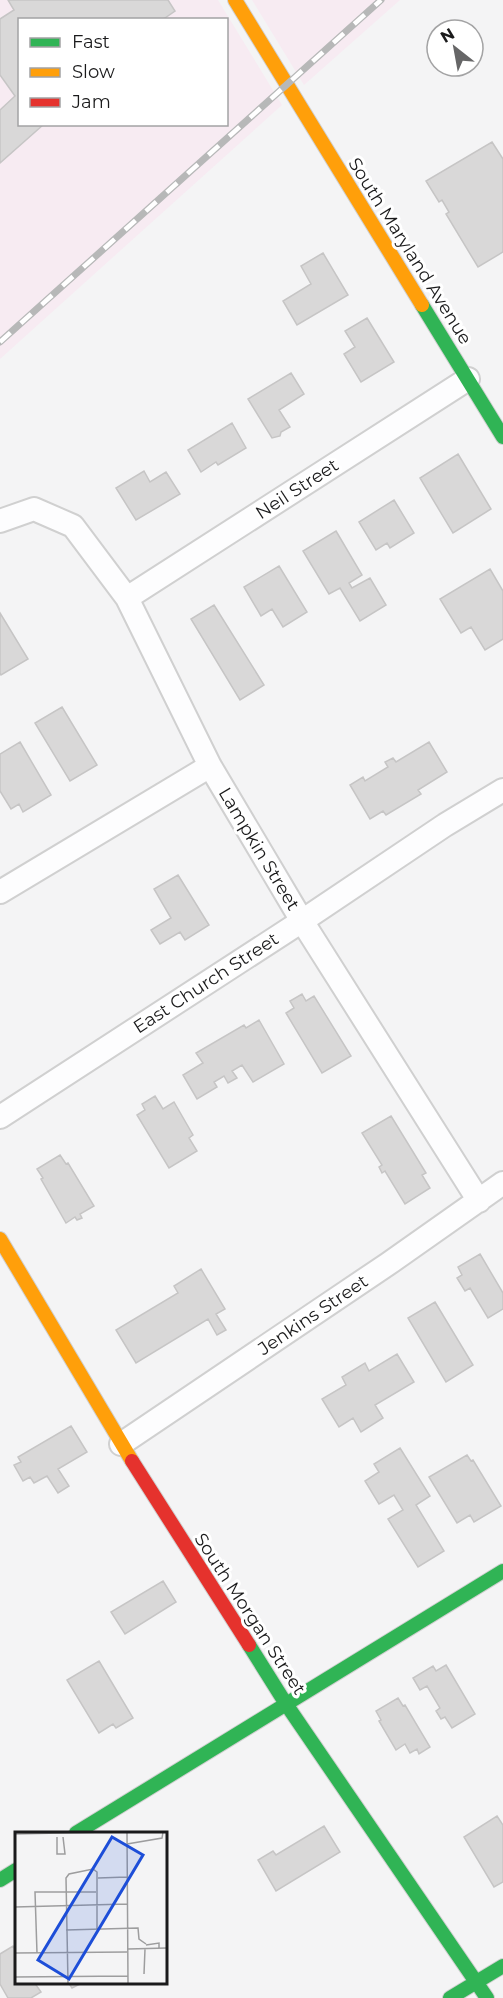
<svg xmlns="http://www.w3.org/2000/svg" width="503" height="1998" viewBox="0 0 503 1998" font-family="Montserrat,sans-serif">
<rect width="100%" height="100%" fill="#f4f4f5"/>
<path fill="#f7ebf2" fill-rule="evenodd" d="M0,0H218L282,105L0,359ZM20,20H226V124H20Z
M252,0H400L304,85Z"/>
<path fill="#d9d8d8" stroke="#c6c5c5" stroke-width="1.5" d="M8,0H168L175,11L162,20H20V124L43,125L0,163V110L15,96L0,75V19L14,10Z
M492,142L503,159V252L478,267L446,214L449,212L442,200L439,202L426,181Z
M323,253L348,295L297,325L283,301L311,284L301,266Z
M367,318L394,362L361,382L344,354L355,347L345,331Z
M291,373L304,394L279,410L290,427L281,432L280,436L272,438L248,399Z
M232,423L246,448L218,465L216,462L201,472L188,450Z
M458,454L491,509L453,533L420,478Z
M144,471L150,482L166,472L180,494L136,520L116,488Z
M394,500L414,533L390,548L387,543L376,550L359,522Z
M336,531L362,575L349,583L352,588L370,578L386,605L360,621L340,588L329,594L303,551Z
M279,566L307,612L283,627L272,609L261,616L244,587Z
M490,569L503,591V639L485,650L471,627L461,633L440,599Z
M214,605L264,685L240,700L191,619Z
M0,613L28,659L1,675L0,673Z
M62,707L97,765L70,781L35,723Z
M20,742L51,795L23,812L19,804L11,809L0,791V754Z
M429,742L447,772L418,790L421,794L386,815L383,811L370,819L350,785L363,777L365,781L388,767L385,762L393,758L396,762Z
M178,875L209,925L185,940L180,932L160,944L151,930L171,918L154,889Z
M302,994L306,1001L314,996L351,1056L322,1073L286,1013L294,1008L290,1001Z
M259,1020L284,1064L253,1082L242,1065L232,1071L237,1078L228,1083L224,1076L214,1082L217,1087L197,1099L183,1075L203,1063L196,1053L244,1025L246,1028Z
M155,1096L163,1109L174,1102L193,1135L189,1138L197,1151L169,1168L137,1115L145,1110L142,1104Z
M391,1116L426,1173L422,1175L430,1188L405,1204L385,1171L382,1173L379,1167L382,1165L362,1133Z
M60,1155L66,1164L68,1163L94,1206L80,1214L82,1218L77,1220L75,1217L66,1223L41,1179L43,1178L37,1169Z
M480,1254L503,1293V1309L488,1318L470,1288L465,1291L457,1278L462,1275L458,1267Z
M201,1269L225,1309L216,1314L226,1330L217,1335L208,1319L136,1363L116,1330L178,1293L174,1286Z
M435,1302L473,1365L446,1382L408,1318Z
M397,1354L414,1382L375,1405L383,1418L361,1432L353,1418L339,1427L322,1399L346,1385L342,1377L365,1363L369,1371Z
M71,1426L87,1452L58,1469L69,1486L58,1493L47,1476L34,1483L30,1477L23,1481L14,1465L21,1462L18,1457Z
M400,1448L430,1496L416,1505L444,1551L418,1567L388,1519L403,1510L394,1495L379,1504L365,1481L379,1472L374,1464Z
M467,1455L471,1461L473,1460L501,1506L474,1522L470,1515L457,1523L429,1477Z
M163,1581L176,1602L125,1634L111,1612Z
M99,1661L133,1718L116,1728L113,1724L99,1733L67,1680Z
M446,1665L475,1714L452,1728L445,1717L441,1719L436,1711L440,1708L427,1686L420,1690L413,1678L433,1666L436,1671Z
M398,1698L403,1706L405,1705L430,1747L419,1754L417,1749L410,1753L405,1744L396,1750L379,1721L381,1720L376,1711Z
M497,1816L503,1825V1882L494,1887L464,1837Z
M324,1826L340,1852L276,1891L258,1860L273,1851L276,1855Z
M13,1946L16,1952V1982H34L41,1992L31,1998H8L0,1984V1954Z
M68,1982H84L72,1988Z"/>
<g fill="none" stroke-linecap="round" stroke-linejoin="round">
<g stroke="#d0d0d0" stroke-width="26">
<path id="street" d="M0,521L34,509L73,526L127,598L210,766L302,921L479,1201
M127,598L468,379
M0,892L210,766
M0,1117L302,921L445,825L503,790
M121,1444L388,1264L503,1183"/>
</g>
<g stroke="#d0d0d0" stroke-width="16">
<path id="fast" d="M422,305L503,437
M249,1645L286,1704L487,1998
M76,1833L503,1571
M0,1880L16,1870
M450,1998L503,1966"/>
</g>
<g stroke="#d0d0d0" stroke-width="16">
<path id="slow" d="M235,0L422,305
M0,1239L132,1461"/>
</g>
<g stroke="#d0d0d0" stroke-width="16">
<path id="jam" d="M132,1461L249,1645"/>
</g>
<use href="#street" stroke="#fdfdfe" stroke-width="22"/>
<use href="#fast" stroke="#30b455" stroke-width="14"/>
<use href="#slow" stroke="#ff9f0a" stroke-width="14"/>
<use href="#jam" stroke="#e5322d" stroke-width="14"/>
<g stroke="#b7b8b8" stroke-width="7">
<path id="rail" d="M0,342L381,0"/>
</g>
<use href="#rail" stroke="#fff" stroke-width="4.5" stroke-dasharray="14" stroke-linecap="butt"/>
</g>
<g text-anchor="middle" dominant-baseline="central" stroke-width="6" stroke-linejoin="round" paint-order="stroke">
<g font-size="18" fill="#1a1a1b" stroke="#fff">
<text transform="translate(410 251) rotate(58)">South Maryland Avenue</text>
<text transform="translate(297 489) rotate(-33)">Neil Street</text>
<text transform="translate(259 849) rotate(59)">Lampkin Street</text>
<text transform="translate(206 983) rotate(-33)">East Church Street</text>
<text transform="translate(313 1315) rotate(-34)">Jenkins Street</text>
<text transform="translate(250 1614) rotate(57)">South Morgan Street</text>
</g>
</g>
<g transform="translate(15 1832)">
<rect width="152" height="152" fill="#f4f4f5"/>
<path fill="none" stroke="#9d9d9e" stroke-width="1.5" d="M112,0L113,151M0,2L92,0M42,5V22H50L48,5M112,12L147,6L148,0M83,46L112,45M0,75L112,72M51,98L123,96L124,107L131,112M131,113L144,111V116M113,117L152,116M0,121L112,120M22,121L20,60H81M129,142L130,117M0,145L113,144M53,151L51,46L54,42L78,37L82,40V97"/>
<path fill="#1d4ed8" fill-opacity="0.15" stroke="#1d4ed8" stroke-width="3" d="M97,5L128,23L54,147L23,128Z"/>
<rect width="152" height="152" fill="none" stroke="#1a1a1b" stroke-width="3"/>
</g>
<rect x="18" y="18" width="210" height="108" fill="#ffffff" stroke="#a3a3a4" stroke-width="1.5"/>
<rect x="30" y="38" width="30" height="9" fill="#30b455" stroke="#a3a3a4" stroke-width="1.5"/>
<text x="72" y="48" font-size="18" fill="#1a1a1b">Fast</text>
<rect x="30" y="68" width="30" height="9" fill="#ff9f0a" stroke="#a3a3a4" stroke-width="1.5"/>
<text x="72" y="78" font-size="18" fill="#1a1a1b">Slow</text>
<rect x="30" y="98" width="30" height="9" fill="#e5322d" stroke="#a3a3a4" stroke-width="1.5"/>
<text x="72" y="108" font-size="18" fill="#1a1a1b">Jam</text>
<g transform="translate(455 48) rotate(329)"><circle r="28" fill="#ffffff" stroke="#a3a3a4" stroke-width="1.5"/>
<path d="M0-4.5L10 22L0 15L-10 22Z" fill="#666667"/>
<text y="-9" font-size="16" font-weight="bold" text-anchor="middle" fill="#1a1a1b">N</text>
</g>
</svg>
